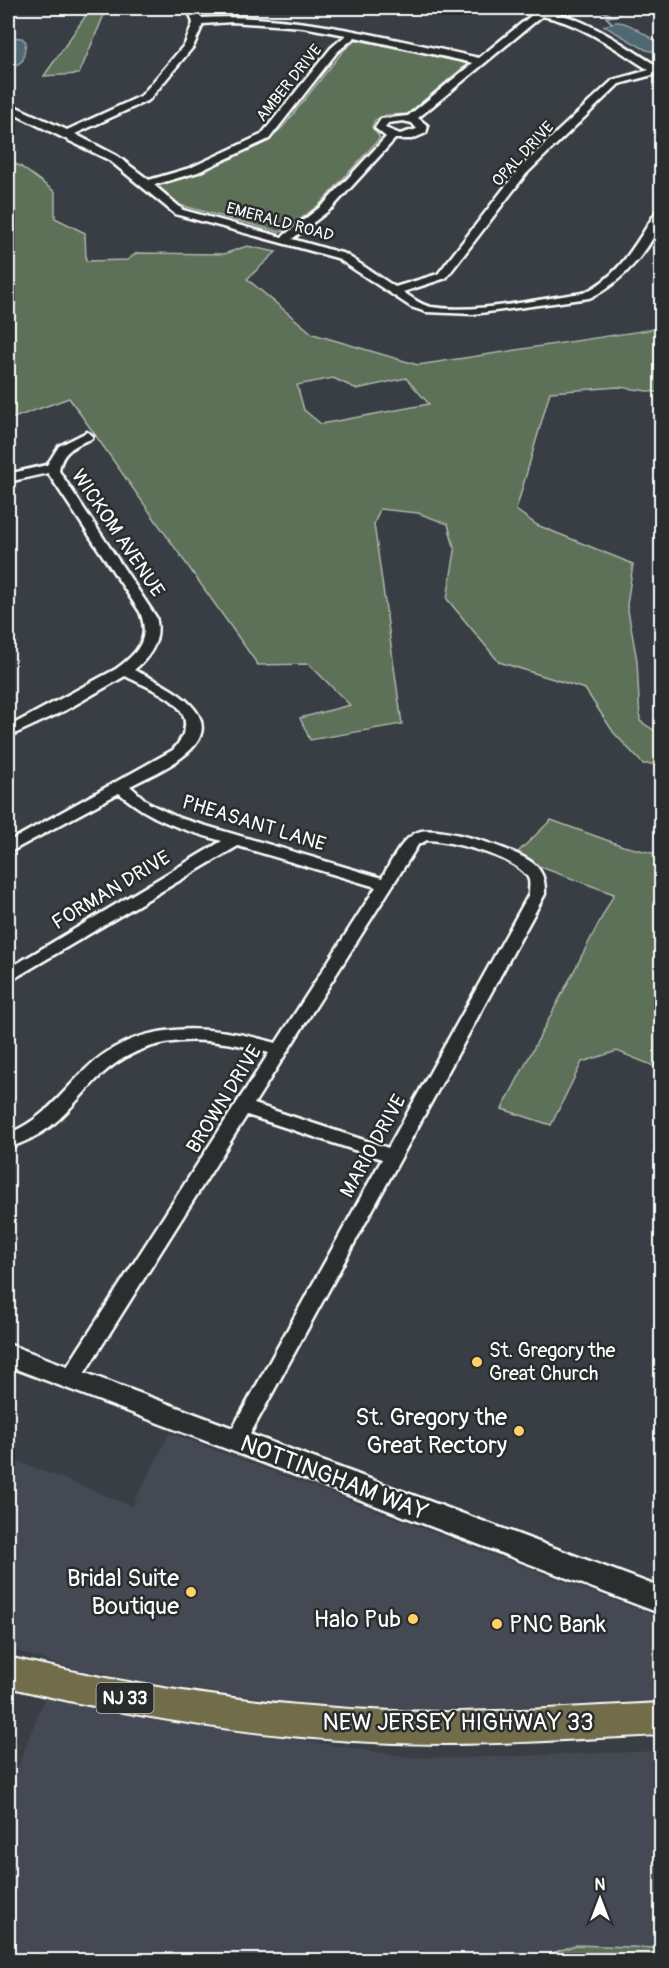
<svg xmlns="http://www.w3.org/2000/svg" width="669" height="1968" viewBox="0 0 669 1968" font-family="Pangolin,sans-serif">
<rect width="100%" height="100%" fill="#393e44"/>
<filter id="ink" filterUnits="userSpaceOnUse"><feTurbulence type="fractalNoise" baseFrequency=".0167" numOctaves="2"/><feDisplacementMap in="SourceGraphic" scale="12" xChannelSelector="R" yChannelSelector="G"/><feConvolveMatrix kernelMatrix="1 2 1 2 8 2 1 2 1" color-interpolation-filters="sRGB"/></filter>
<g filter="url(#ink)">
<path fill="#444953" d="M170,1433L661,1618V1700L481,1709H382L297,1703L145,1683L59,1665L8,1648V1457L132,1506Z
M45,1696L139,1716L411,1757L457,1758L661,1751V1950L576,1945L532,1960H8V1793Z"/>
<path fill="#5d6f59" stroke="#aeb7ac" stroke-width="1.5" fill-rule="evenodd" d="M76,8H102L106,10L79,74L44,76L87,14Z
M356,40L464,61L467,64L408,114L386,115L375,120L372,127L380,138L320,204L285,231L279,232L180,205L157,186L195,174L266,141L283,127L343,51Z
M8,161L20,166L55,192V218L85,233L86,261L127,260L137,253L224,254L247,246L276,252L247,279L313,334L418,365L661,328V393L619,387L550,392L516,510L537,525L633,564L627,605L637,661L640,721L661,735L660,764H643L614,733L585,689L499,662L447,599L455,551L448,524L418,513L380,509L374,524L402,724L310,740L300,718L350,705L309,664L258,665L69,398L8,420ZM333,378L357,389L406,378L429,404L321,424L304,410L297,385Z
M551,820L623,846L661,855V1069L617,1051L582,1062L551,1125L502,1109L614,894L513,857Z
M576,1945L655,1948L661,1950V1960H532Z"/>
<path fill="#4f6873" stroke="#95a4ab" stroke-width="1.5" d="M616,22C631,21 646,38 661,43V53L646,50L604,26Z
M8,37L22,38L26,42L23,60L8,72Z"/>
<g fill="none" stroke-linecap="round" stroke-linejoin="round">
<path stroke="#95a4ab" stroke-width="2" d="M595,8L611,15
M644,13L662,10
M612,23L606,17L620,15"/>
<g stroke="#fff" stroke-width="5">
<path id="street" d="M188,8H196L201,18C296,13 387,38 479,58L533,14L513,8H550L548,11C589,19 626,47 662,69V76L656,74L619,84L564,137L526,174L446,278L403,292C412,298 421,305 431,307C477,314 537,299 583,293C620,277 637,241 658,209L662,208C662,241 619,286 589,298L473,314L426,312L411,307L337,258L175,214L109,160L8,111V104L12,105L67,130L141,96L185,44L193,23ZM542,16C581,23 616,49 649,70L613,80L556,133L518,170L438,274L395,287L345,254L292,239L332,208L395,139H412L426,133L428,126L418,118ZM232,22L303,27L346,35L331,48L261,135L190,168L149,180L117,156L75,134L149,100L193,47L203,24ZM355,37L473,63L408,116L381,119L375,128L386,137L324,204L282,237L183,210L154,185L198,172L269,139L337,52ZM403,121L412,123L417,129L400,134L385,128L388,123Z
M87,432L93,436L91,439C75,445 61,452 59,471L156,617C162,639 151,656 134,670C166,685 236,717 182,757C167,769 147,777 130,786L150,804L179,818L382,878C391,862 401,839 418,832C437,824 520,850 535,865C544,874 545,882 545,894L243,1447L236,1449L229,1447L226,1441L229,1435L382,1159L247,1115L77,1385L70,1387L63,1385L60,1379L63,1373L269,1053C209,1035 145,1031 97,1079C66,1111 54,1133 8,1148V1134C45,1118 58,1097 85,1070C137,1018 210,1024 276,1043L376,887L238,846L8,982V969L222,841C181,829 152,821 119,793L8,853V842L173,750C209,708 157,692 125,676L66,710L8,737V727L116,669C137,654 151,639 140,612L48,473L8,482V474L47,465L59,446ZM427,840C448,840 522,858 529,880C530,884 529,890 529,894L388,1148L254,1104L418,845Z"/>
</g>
<g stroke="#fff" stroke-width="5">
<path id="secondary" d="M8,1344L662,1588V1614L8,1366Z"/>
</g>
<g stroke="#fff" stroke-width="4">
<path id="primary" d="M8,1657C151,1691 296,1711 444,1712C516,1712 589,1706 662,1703V1735C589,1738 516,1744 444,1744C296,1743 151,1722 8,1687Z"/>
</g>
<use href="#street" fill="#2a2d2e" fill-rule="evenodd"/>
<use href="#secondary" fill="#2a2d2e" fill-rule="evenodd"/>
<use href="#primary" fill="#716d4b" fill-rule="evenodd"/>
</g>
</g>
<g fill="#ffd166" stroke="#2a2d2e" stroke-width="2">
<circle cx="477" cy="1362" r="6"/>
<circle cx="519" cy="1431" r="6"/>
<circle cx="191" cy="1592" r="6"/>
<circle cx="413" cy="1619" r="6"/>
<circle cx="497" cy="1624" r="6"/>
</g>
<g text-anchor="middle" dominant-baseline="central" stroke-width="5" stroke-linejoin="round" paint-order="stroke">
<g font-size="16" fill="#fff" stroke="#2a2d2e">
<text transform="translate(289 83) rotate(-51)">AMBER DRIVE</text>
<text transform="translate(523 154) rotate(-47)">OPAL DRIVE</text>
<text transform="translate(280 222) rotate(15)">EMERALD ROAD</text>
</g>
<rect fill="#2a2d2e" stroke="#bfc0c0" stroke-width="1.5" x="96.5" y="1683" width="57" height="30" rx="4.5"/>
<g font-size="18" font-weight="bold" fill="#fff">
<text x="125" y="1698">NJ 33</text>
</g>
<g font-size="20" fill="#fff" stroke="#2a2d2e">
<text transform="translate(118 533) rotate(56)">WICKOM AVENUE</text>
<text transform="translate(254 823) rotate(17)">PHEASANT LANE</text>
<text transform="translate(111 890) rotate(-31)">FORMAN DRIVE</text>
<text transform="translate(224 1099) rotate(-58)">BROWN DRIVE</text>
<text transform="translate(373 1146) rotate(-61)">MARIO DRIVE</text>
</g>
<g font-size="20" fill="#fff" stroke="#2a2d2e" text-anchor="start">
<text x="489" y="1350">St. Gregory the<tspan x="489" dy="23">Great Church</tspan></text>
</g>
<g font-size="24" fill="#fff" stroke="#2a2d2e" text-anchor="end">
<text x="507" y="1417">St. Gregory the<tspan x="507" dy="28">Great Rectory</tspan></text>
<text x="179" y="1578">Bridal Suite<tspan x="179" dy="28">Boutique</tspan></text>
<text x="401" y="1619">Halo Pub</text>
<text x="509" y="1624" text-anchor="start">PNC Bank</text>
</g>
<g font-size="24" fill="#fff" stroke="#2a2d2e">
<text transform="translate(334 1478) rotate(21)">NOTTINGHAM WAY</text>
<text x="458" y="1722">NEW JERSEY HIGHWAY 33</text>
</g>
</g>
<rect width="669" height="1968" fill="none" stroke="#2a2d2e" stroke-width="30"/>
<rect x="15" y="15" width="639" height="1938" fill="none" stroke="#fff" stroke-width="2" filter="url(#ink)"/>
<g transform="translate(600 1899)" stroke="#2a2d2e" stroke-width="4.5" paint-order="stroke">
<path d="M0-4.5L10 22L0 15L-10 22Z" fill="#ffffff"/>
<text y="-9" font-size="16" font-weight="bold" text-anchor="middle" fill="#ffffff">N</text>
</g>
</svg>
